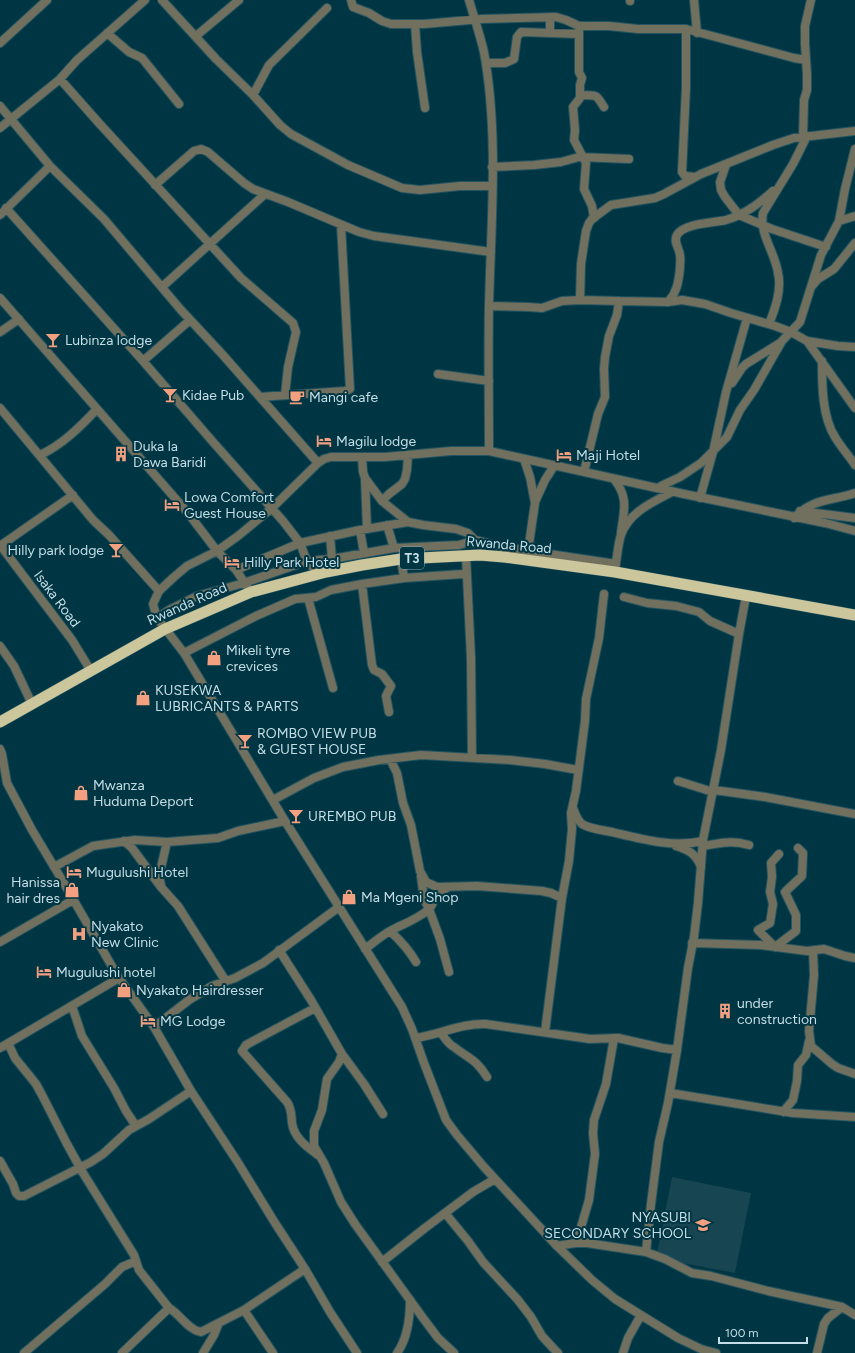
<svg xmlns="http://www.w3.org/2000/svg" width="855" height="1353" viewBox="0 0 855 1353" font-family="Figtree,sans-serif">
<rect width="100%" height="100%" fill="#003643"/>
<path fill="#174551" d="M672,1177L751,1193L735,1273L656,1258Z"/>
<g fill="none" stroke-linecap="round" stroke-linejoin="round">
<g stroke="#235460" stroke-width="10">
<path id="minor" d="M162,0L216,59L253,95L280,125L291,134L348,165L402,188L420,190L460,186H492
M351,0L353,7L369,13L382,21L391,24H424L481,19L556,17L566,20L579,26H609L638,29H686L794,58L806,60
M469,0C474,17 480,35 484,52C499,135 491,222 489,306C488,354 489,402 489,451
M630,0V1
M694,0L697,33
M415,24L417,52L425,108
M579,26V72L582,78L580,85V98L573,107L575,130L574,140L586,163L584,189L592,206L594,218
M686,29V88L682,172L685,176L695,177
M107,33L129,52L142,58L179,104
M550,33V17
M196,36L239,0
M0,43L47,0
M486,63H505L514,59L517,37L521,32L579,34
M60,79L98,122L241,278L293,323L296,332L288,367L285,395
M253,95L269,65L327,8
M581,95C598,96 595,93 604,107
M0,106L50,166L104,219L181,310L222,354L318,463
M0,128L60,79L77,60L145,0
M803,137L804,100L807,90V74L805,44V26L811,0
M726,165L720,182L721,190L725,197L739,215L772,229L826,247
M492,167L534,165L561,162L579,157L629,159
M155,185L194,151L201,149L208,152L244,183L253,189L288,202L359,232L374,236L491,252
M6,208L143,361L213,442L283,521L300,543L307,561L319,574
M0,215L50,166
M839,221L855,216
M812,286L818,279L834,269L855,243
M162,287L265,194
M0,298L188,513L217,551L236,570L251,592
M580,300L581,264L586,231L589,223L592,219L611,205L655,198L664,194L701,174L773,145L794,138L855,131
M668,302C671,298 674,295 675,291C679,284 681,263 680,255C679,247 673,242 677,235C684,223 714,223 726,220C744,215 759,204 773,191
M489,306L528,307L542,308L562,301L580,300L619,301L668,302L682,300L705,304L731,313L775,326L791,332L807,341L838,346L855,347
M769,324C775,309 782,290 778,273C775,252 759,234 763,213L793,164L807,136
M0,332L19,319
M807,341L855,408
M143,361L190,320
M822,361C822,384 822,417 835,437C841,447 849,456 855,465
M438,374L489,381
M732,383L742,368L746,364L780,343
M260,397L345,391L350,389L341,225
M0,408L93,520L109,535L159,591
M40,455C62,445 80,427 97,409
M408,455L407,470L405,479L402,484L389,494L382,501L408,522
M362,457L363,472L365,478L367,529
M524,459L530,477L535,503L528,551
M584,472L598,414L605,397L604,369L605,357L609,336L617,315L619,301
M365,478L382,501
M614,479C629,498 624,510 621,533
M658,488L663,485L680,477L701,463L727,437L740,410L754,390L782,341L800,322L821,255L839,221L845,189L855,149
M700,498L713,452L726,392L747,318
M535,502L545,480L554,466
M800,511L855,518
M794,518C812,498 832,501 855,493
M387,525L394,548
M360,530L364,553
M330,536L332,559
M0,545L72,640L91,671
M0,546L73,495
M466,556L471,658L472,758
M401,559L404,578
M615,569C617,559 618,543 621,535C629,512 653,502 672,492
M236,570L300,543L360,530L408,522L423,525L456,529L468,533L475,540L503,547L616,564
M362,584L372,665L374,670L382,674L391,686L386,696L389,712
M624,597L647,603L676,606L699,612L710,621L739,634L721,750L703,840L698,903L694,937L688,968L677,1050L668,1103L659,1142L651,1204L646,1252
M308,598L333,688
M157,618L169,610L197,596L244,583L307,561L332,559L394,548L459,545L475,540
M739,634L746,596
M0,646L14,666L32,704
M184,653L256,616L295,599L316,597L331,590L362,584L404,578L463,574L466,575
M0,749L2,754L7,783L32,830L62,880L117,975L154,1027L191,1091L237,1161L275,1223L305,1269L330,1312L357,1353
M390,759L397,773L403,803L411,825L420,871L426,882L437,887L477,886L542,891L551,893L562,898
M678,781L713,792
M714,790L765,797L855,814
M273,800L314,778L343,767L379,760L421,755L510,760L545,764L578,770
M573,808C575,813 577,820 582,824C590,829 602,830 612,832C641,839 673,848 703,841
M124,841L132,848L161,887L178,906L225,980
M676,846C689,850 696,854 701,867
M703,846C719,843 732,840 749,845
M779,854L771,863L772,877L770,892L773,904L770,923L758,930L775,947L796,931V915L785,892L802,876L803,853L798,848
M54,867L93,846L135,840L167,842L218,838L238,831L285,821
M421,876L424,899L429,909L440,939L449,972
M161,885L159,876L167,842
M390,931C401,941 409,950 416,962
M0,942L73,900
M692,943L760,945L807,951L824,949L845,956L855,958
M365,949C373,943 381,936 390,931C403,924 416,920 428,910C437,902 430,895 447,888
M279,950L311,1000L342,1054L364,1084L383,1114
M813,951L814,975L809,1031L811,1046L832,1064L838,1068L855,1074
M72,1006L82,1036L114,1088L126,1111L136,1126
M315,1008L257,1039L246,1045L242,1051L287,1102C292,1109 291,1115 292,1123C294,1138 307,1147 318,1155
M154,1027L189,1000L212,986L235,978L263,963L339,907
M545,1032L562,898L569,861L572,829L571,813L576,791L585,721L586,699L599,638L604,594
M441,1033C445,1038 448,1044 454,1047C469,1059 476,1059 487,1077
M415,1038C439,1035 461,1023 486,1024L590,1039L618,1038L662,1048L677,1050
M8,1043L15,1058L36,1084L42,1095L67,1144L83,1173L134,1255L139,1270L169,1308
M0,1048L119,978
M342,1054L339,1062L327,1079L322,1110L314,1131V1146L324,1163L341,1202L355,1224L423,1318L438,1338L454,1353
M670,1093L793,1113L855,1117
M783,1112L793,1100L797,1081L798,1065L806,1055L809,1041
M0,1161L13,1184L16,1193L19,1196H24L91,1162L103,1154L129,1130L149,1119L191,1091
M445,1213L468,1241L483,1262L518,1300L531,1317L542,1336L554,1349L558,1353
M575,1243L579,1234L589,1200L595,1154L593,1133L594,1120L606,1084L614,1038
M557,1246L575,1243H587L646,1252L665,1259L692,1273L711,1276L768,1291L824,1303L842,1307L855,1315
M382,1262L425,1228L473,1192L495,1179
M244,1310L273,1353
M24,1353L105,1284L122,1267L136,1261
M122,1353L169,1308C180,1314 188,1330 201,1332L244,1310L305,1269
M203,1353L214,1335L218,1325
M397,1353C408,1338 410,1319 410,1300
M623,1353L628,1338L641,1315
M716,1353L701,1349L678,1338L615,1299L592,1280L557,1246L484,1167L457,1135L446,1120L424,1063L412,1029L402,1007L285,821L184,653L157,618L153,604L159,591L174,577L187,566L217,551L238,536L272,508L318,463L324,459L331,457H385L451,451H489L684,494L825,523L855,531
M817,1353L824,1324L828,1318L842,1307"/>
</g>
<g stroke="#235460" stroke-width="12">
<path id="highway" d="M0,722L165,629L251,592L326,572L362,565L401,559L480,555L504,557L615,572L855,615"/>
</g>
<use href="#minor" stroke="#716f5e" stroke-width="8"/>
<use href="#highway" stroke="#ccc69c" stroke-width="11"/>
</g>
<defs>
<g id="bar-bare" transform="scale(1.2)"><path d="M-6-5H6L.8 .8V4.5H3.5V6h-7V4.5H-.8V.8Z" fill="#f3a081" stroke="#003643" stroke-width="2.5" paint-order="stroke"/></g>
<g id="cafe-bare" transform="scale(1.2)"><path d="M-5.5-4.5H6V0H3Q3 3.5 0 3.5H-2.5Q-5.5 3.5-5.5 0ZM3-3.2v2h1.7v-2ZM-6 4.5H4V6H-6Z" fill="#f3a081" stroke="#003643" stroke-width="2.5" paint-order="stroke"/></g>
<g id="hotel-bare" transform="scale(1.2)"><path d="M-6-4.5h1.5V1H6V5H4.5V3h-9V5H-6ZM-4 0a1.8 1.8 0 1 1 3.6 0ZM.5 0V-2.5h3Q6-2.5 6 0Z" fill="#f3a081" stroke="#003643" stroke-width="2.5" paint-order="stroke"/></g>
<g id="building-bare" transform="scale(1.2)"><path d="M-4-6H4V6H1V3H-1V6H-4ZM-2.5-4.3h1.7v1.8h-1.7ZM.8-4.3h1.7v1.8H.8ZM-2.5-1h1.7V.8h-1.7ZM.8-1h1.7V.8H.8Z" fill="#f3a081" stroke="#003643" stroke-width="2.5" paint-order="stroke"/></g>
<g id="shop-bare" transform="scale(1.2)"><path d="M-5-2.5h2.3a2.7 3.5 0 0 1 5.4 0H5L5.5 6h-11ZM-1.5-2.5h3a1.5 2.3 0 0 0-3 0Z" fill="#f3a081" stroke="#003643" stroke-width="2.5" paint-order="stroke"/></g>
<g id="hospital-bare" transform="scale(1.2)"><path d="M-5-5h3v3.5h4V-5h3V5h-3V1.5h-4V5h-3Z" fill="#f3a081" stroke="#003643" stroke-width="2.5" paint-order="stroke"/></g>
<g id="school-bare" transform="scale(1.2)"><path d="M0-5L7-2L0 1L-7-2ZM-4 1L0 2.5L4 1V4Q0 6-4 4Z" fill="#f3a081" stroke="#003643" stroke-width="2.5" paint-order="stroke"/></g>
</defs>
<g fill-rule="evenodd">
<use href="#bar-bare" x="53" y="340"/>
<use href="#bar-bare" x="170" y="395"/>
<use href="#cafe-bare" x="297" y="397"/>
<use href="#hotel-bare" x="324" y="441"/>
<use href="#building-bare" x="121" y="454"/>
<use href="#hotel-bare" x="564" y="455"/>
<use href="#hotel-bare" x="172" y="505"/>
<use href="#bar-bare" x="116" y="550"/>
<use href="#hotel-bare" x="232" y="562"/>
<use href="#shop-bare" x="214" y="658"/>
<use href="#shop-bare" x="143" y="698"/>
<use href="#bar-bare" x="245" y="741"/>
<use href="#shop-bare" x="81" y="793"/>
<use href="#bar-bare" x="296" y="816"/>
<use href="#hotel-bare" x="74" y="872"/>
<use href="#shop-bare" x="72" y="890"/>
<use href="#shop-bare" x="349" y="897"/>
<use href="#hospital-bare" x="79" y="934"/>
<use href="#hotel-bare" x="44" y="972"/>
<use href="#shop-bare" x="124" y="990"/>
<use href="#building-bare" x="725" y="1011"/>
<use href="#hotel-bare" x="148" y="1021"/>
<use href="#school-bare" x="703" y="1225"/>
</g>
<g text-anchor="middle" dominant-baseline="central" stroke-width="4" stroke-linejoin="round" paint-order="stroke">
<rect fill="#003643" stroke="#8aabb5" stroke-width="1" x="400" y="547" width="24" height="22" rx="3"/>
<g font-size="13" font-weight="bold" fill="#c5dde6">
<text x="412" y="558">T3</text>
</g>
<g font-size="14" fill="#c5dde6" stroke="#003643" text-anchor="start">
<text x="65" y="340">Lubinza lodge</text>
<text x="182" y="395">Kidae Pub</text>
<text x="309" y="397">Mangi cafe</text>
<text x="336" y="441">Magilu lodge</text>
<text x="133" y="446">Duka la<tspan x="133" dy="16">Dawa Baridi</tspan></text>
<text x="576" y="455">Maji Hotel</text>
<text x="184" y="497">Lowa Comfort<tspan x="184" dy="16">Guest House</tspan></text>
<text x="104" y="550" text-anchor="end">Hilly park lodge</text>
<text x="244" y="562">Hilly Park Hotel</text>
<text x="226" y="650">Mikeli tyre<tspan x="226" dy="16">crevices</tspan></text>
<text x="155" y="690">KUSEKWA<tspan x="155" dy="16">LUBRICANTS &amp; PARTS</tspan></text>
<text x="257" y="733">ROMBO VIEW PUB<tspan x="257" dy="16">&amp; GUEST HOUSE</tspan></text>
<text x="93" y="785">Mwanza<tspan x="93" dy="16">Huduma Deport</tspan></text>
<text x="308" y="816">UREMBO PUB</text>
<text x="86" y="872">Mugulushi Hotel</text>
<text x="60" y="882" text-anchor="end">Hanissa<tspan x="60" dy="16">hair dres</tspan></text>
<text x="361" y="897">Ma Mgeni Shop</text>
<text x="91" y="926">Nyakato<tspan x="91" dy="16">New Clinic</tspan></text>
<text x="56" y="972">Mugulushi hotel</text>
<text x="136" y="990">Nyakato Hairdresser</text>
<text x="737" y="1003">under<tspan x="737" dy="16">construction</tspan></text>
<text x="160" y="1021">MG Lodge</text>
<text x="691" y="1217" text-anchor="end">NYASUBI<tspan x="691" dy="16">SECONDARY SCHOOL</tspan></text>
</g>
<g font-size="14" fill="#c5dde6" stroke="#003643">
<text transform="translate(509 545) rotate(5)">Rwanda Road</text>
<text transform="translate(57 599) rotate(53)">Isaka Road</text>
<text transform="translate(187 604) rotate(-24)">Rwanda Road</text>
</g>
</g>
<path d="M719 1337v6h88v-6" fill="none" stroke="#c5dde6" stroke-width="2"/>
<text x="725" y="1337" font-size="12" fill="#c5dde6" stroke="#003643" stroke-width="3" paint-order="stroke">100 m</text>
</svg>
